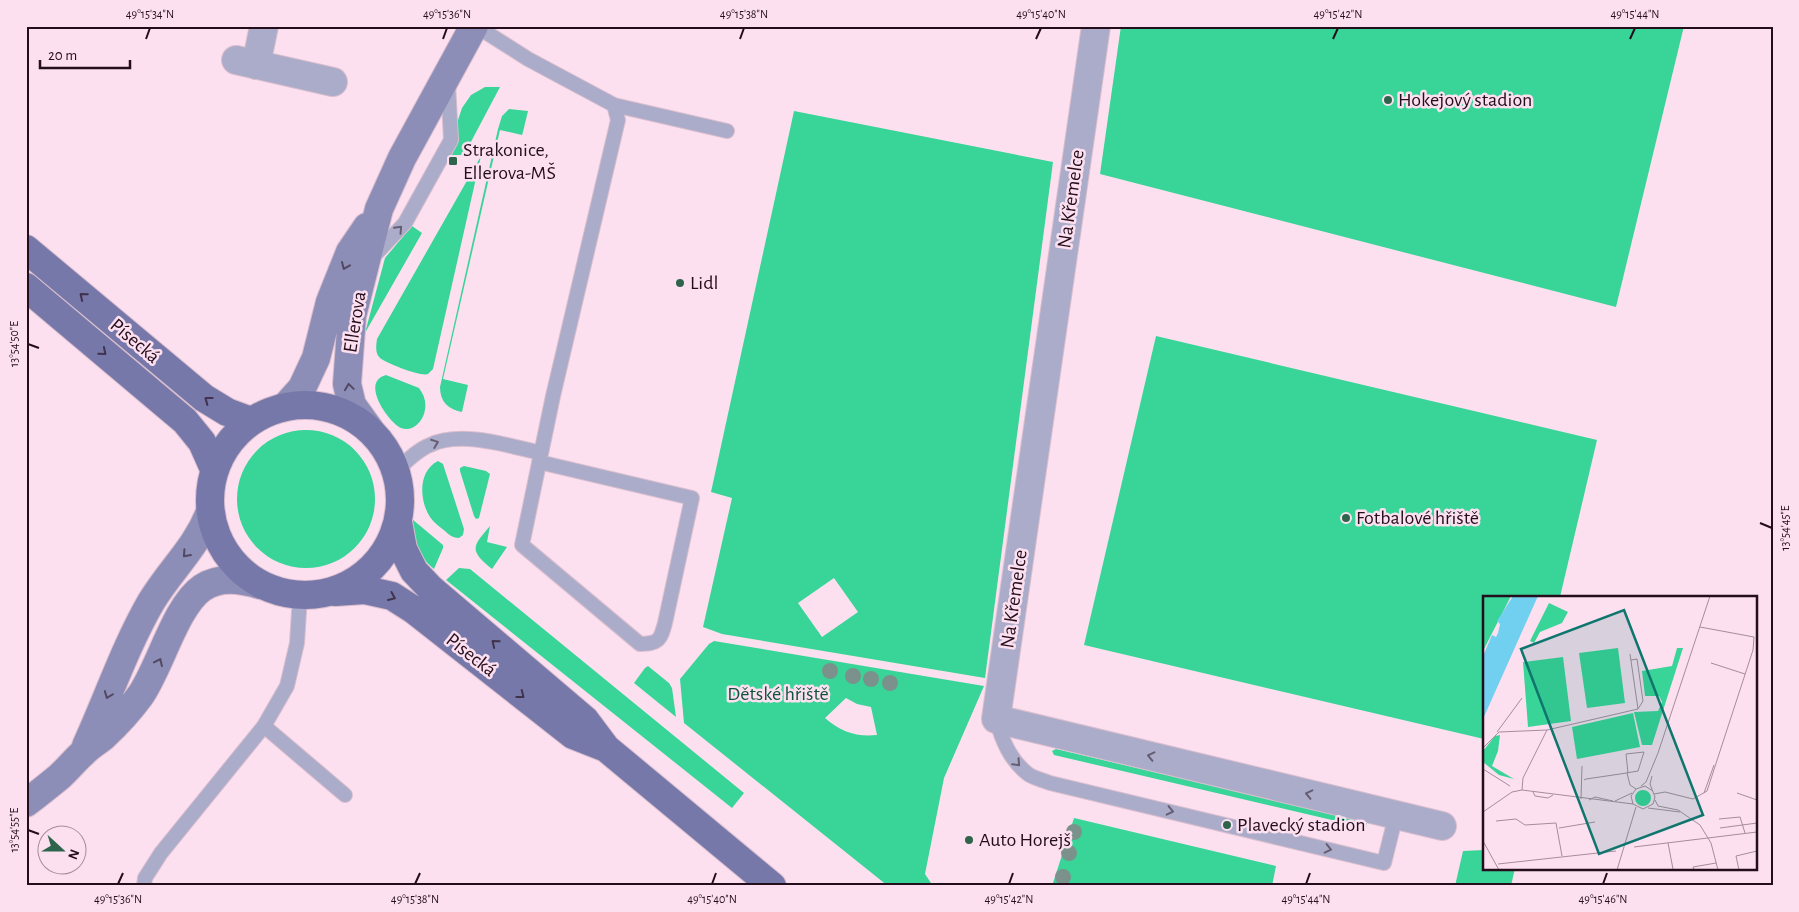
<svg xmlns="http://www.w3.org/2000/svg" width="1799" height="912" viewBox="0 0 1799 912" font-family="'Alegreya Sans',sans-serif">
<rect width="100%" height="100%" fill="#fce0f0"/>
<path fill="#39d498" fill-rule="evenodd" d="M1121,26H1684L1616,307L1100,174Z
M485,87H500L464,155H452L457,135V123L462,108L471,95Z
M509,109L528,111L523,132L522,135L500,130L443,379L468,385L462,412C448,409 440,402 440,387L498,129L502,116Z
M794,111L1053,162L985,678L722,634L703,627L732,498L711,492ZM834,578L858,612L822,637L798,603Z
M481,156L433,369L428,374C421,377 386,363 380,358C375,353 376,346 377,339Z
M412,226L422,233L365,333L385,258Z
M1156,336L1597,440L1560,597H1484V739L1084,645Z
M386,375L419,388C425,396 427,404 424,414C421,423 412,432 401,428C390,424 359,382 386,375Z
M237 499a69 69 0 1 1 138 0a69 69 0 1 1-138 0Z
M438,461L443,464L464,529L463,535L459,538C453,538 449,535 445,531C440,527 434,523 430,517C419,500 418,471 438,461Z
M464,466L486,471L490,474L479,518L476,519L474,516L460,471V468Z
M412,519L443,545V548L434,569C417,555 413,541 412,519Z
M490,526L487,542L507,547L492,569C469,550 472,547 490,526Z
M459,568L470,569L744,793L732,808L446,580Z
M714,641L984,686L944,778L925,874L933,886H888L684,723L680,679L709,644ZM846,698L857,704L871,707L877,735C856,737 841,732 825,718Z
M648,666L669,683L672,688L676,717L634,683L645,668Z
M1056,749L1367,822L1366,828L1054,755L1052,751Z
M1074,818L1276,866L1272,886H1052Z
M1484,850V868H1515L1511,886H1455L1463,851Z"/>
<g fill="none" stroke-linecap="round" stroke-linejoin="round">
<g stroke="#d9bece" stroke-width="16">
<path id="lane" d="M476,26L528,59L614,105L727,131
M371,259L405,223L451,140L448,83
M539,462L692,498L665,623C660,641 659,643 640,644L522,545L553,396L618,120L614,105
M396,471C406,462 417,450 430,445C461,430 509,446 541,453
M996,719C1002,740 1010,760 1028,774C1033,778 1043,780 1050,783L1384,863L1396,815
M264,726L345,795
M144,886L145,878L161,853L264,726L287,686L297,643L300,596"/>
</g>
<g stroke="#d9bece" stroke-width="30">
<path id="street" d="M1096,26L996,719L1442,826
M236,60L333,82
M256,65L264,26"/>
</g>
<g stroke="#d9bece" stroke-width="30">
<path id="secondary" d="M285,407L302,388L316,358L330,302L350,252L367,227
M370,430L352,405L347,384L352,316L379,209L402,158L474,26
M86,746C108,698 125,647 151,602C171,569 196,548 210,512
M26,803C37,795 48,786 59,777C67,770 75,760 83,753C89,746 97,742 104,736C117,724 129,711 140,696C160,668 175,607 202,588C220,576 240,579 260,585"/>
</g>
<g stroke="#d9bece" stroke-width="30">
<path id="primary" d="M26,249L204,398L227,412L251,421
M26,287L185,421L202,442L214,469
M210 500a95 95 0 1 1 190 0a95 95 0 1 1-190 0Z
M398,522L403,549L414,571L431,589L585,720L606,748L772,886
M335,592L365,590L392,596L414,610L573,735L606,748"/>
</g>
<use href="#lane" stroke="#aaacc9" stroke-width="14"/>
<use href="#street" stroke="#aaacc9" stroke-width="28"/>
<use href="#secondary" stroke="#8c8eb7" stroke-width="28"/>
<use href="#primary" stroke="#7678aa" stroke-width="28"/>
</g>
<g fill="#7a928b">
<circle cx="830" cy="671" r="8"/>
<circle cx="853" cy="676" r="8"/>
<circle cx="871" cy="679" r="8"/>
<circle cx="890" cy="683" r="8"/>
<circle cx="1074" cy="832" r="8"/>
<circle cx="1069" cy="853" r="8"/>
<circle cx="1063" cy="877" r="8"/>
</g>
<defs><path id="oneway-chevron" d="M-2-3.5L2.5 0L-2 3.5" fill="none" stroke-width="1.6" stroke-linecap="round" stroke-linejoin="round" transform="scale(1.25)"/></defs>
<g stroke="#675d72">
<use href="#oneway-chevron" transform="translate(399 229) rotate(-47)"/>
<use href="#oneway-chevron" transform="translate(435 443) rotate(-21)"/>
<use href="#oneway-chevron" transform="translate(1151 756) rotate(-167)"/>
<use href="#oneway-chevron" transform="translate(1017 763) rotate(47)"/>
<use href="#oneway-chevron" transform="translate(1309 794) rotate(-167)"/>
<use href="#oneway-chevron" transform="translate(1170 811) rotate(13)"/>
<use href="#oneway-chevron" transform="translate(1328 849) rotate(13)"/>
</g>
<g stroke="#534862">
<use href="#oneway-chevron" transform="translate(345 266) rotate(113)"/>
<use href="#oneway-chevron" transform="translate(349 387) rotate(-98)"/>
<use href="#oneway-chevron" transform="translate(186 554) rotate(132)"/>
<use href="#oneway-chevron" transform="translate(159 662) rotate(-65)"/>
<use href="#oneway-chevron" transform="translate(108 695) rotate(111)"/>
</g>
<g stroke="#41334e">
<use href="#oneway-chevron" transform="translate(83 296) rotate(-140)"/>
<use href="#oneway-chevron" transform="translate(103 352) rotate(40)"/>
<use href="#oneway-chevron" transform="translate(208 400) rotate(-143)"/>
<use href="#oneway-chevron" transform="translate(392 597) rotate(23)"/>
<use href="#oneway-chevron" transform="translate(495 643) rotate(-140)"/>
<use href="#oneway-chevron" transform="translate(521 695) rotate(38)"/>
</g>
<path fill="none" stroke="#240e1c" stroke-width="2" d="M146,39L150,28M443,39L447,28M740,39L744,28M1036,39L1041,28M1333,39L1338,28M1630,39L1635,28M28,344L39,348M1760,523L1772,528M28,830L39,834M118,884L123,873M415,884L420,873M712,884L716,873M1009,884L1013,873M1306,884L1310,873M1603,884L1607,873"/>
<g fill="#2d644b" stroke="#fce0f0" stroke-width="2">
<circle cx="1388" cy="100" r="5"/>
<rect x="448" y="156" width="10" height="10" rx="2.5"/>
<circle cx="680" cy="283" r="5"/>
<circle cx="1346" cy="518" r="5"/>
<circle cx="1227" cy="825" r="5"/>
<circle cx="969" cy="840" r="5"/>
</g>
<g text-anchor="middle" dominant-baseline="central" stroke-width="5" stroke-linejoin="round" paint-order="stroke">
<g font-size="20" fill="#240e1c" stroke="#fce0f0" text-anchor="start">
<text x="1398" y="100">Hokejový stadion</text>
<text x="463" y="150">Strakonice,<tspan x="463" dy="23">Ellerova-MŠ</tspan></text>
<text x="690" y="283">Lidl</text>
<text x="1356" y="518">Fotbalové hřiště</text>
<text x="1237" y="825">Plavecký stadion</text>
<text x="979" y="840">Auto Horejš</text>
</g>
<g font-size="20" fill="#240e1c" stroke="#fce0f0">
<text transform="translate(1071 199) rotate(-82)">Na Křemelce</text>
<text transform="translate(355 322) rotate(-81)">Ellerova</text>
<text transform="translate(135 341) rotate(40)">Písecká</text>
<text transform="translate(1014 599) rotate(-82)">Na Křemelce</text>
<text transform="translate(471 655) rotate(38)">Písecká</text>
</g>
<g font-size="20" fill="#105339" stroke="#fce0f0">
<text x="778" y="694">Dětské hřiště</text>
</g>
</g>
<g transform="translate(1483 596)">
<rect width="274" height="274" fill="#fce0f0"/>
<path d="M0,0H28L0,55ZM66,7L85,16L79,27L57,36L51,47L47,45ZM135,52L142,107L104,112L96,57ZM194,52H200L169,149H159L151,116L175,115L179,106L176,100H162L159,75L189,70ZM80,61L88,125L45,131L40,66ZM150,117L157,151L94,163L89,131ZM17,139L15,155L9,170L31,183L16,179L0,166V155L12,140ZM152 202a8 8 0 1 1 16 0a8 8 0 1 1-16 0Z" fill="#39d498"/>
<path d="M30,0H55L0,123V60L9,39L13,41L15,37L17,28L14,25Z" fill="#71d0f0"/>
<path fill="none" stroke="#a68c9b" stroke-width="1" d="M147,58L155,113M148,64L154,63L160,105L155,113M228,67L262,78M14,136L39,102M0,152L16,136L64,134L155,113M0,173L27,190M144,177L147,189L153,193M169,180L167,188L172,201L170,208L160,213L150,208L148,200L153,193L162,190L170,195M101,184L103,183L137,178L155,175L161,156L143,158L145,177M158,190L163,186L175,157L227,0M39,194L150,208M39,194L40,182L64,134M50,196L52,200L65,202L70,199M221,197L231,169M254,197L274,204M171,198L182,196L210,203L224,195L270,54L271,41L217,31M98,203L99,170M106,204L112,201L130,205M172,204L175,210L195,214L217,229L228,247L235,274M132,205L149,197M165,212L197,216M0,216L29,196L39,194M236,223L257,221L262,237M13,225L33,223L42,229L73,227L79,260M76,232L112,226M237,232L274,227M0,245L16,274M185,247L190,273M151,251L274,236M15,268L133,255M134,274L153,211M211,274L210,271L233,267M256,274L253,260L274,255"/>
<path fill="#0f766e" fill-opacity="0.15" stroke="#0f766e" stroke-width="2.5" d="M141,14L220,219L116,258L38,53Z"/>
<rect width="274" height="274" fill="none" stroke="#240e1c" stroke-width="2.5"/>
</g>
<rect width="1799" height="912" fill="none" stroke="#fce0f0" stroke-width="55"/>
<g transform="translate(62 850) rotate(111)"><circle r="24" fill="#fce0f0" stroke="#a68c9b"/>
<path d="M0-4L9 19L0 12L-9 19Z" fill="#2d644b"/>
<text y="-8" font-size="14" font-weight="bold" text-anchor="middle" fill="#240e1c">N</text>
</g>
<path d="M40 60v8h90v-8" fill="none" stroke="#240e1c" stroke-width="2.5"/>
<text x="48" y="60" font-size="15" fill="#240e1c" stroke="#fce0f0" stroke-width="4" paint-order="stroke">20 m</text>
<rect x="28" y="28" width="1744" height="856" fill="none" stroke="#240e1c" stroke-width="2"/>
<g font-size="12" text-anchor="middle" fill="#240e1c">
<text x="150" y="18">49°15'34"N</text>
<text x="447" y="18">49°15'36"N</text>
<text x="744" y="18">49°15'38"N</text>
<text x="1041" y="18">49°15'40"N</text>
<text x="1338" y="18">49°15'42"N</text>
<text x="1635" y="18">49°15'44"N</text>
<text transform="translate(14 344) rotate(-90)" y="4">13°54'50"E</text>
<text transform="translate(1785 528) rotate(-90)" y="4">13°54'45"E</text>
<text transform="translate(14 830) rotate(-90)" y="4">13°54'55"E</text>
<text x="118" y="903">49°15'36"N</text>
<text x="415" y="903">49°15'38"N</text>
<text x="712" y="903">49°15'40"N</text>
<text x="1009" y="903">49°15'42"N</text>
<text x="1306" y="903">49°15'44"N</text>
<text x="1603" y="903">49°15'46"N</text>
</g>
</svg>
